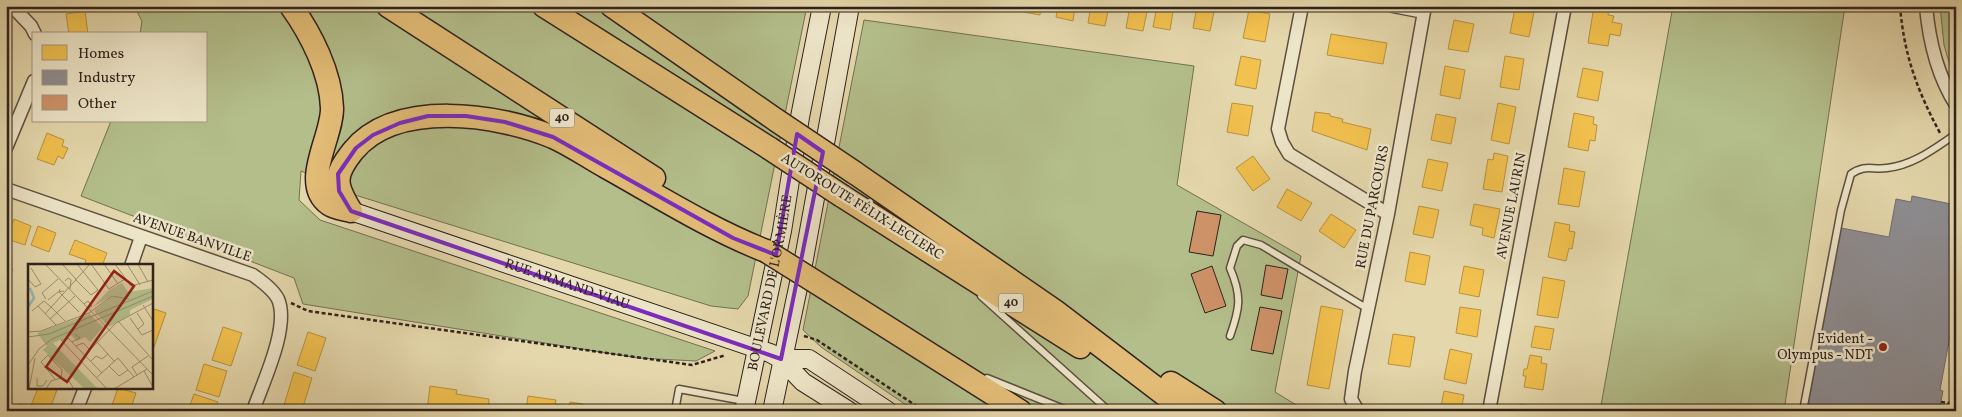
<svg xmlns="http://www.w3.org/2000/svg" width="1962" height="417" viewBox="0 0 1962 417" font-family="Vollkorn,serif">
<rect width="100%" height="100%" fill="#e4d7ab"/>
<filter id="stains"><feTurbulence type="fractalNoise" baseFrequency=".004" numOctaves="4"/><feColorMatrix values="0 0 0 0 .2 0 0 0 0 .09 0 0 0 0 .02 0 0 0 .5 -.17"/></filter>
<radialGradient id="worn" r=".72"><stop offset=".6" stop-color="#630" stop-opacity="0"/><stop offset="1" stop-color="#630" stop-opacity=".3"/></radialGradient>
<path fill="#b3be8a" stroke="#717053" d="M134,6H807L748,296L738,309L711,306L355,195L301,171L299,200L320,220L715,351L696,361L638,358L303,304L294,278L81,196L111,121H206V34H140L142,21Z
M1673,6H1845L1784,411H1600Z
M1940,6H1956V86L1944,45Z
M864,20L1194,66L1177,185L1301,256L1275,392L1306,411H915L821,347L803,330Z"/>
<path fill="#f2c14e" stroke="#b8913f" d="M991,6H1008V11Z
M1024,6H1041L1040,15L1023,12Z
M1058,6H1075L1073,21L1056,17Z
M1091,6H1109L1105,26L1088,23Z
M1130,6L1148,7L1143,31L1126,28Z
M1157,6H1174L1170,30L1153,27Z
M1197,6L1215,7L1210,31L1193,28Z
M1594,6H1609L1608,15L1614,16L1612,22L1622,24L1620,36L1610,34L1608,46L1588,43Z
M1515,8L1534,12L1529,37L1510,33Z
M1249,10L1270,14L1265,42L1243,38Z
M85,11L88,34H69L66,14Z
M1454,20L1474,24L1468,52L1448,49Z
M1331,34L1387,43L1383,64L1327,55Z
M1241,56L1261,60L1256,89L1235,85Z
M1505,56L1524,59L1519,90L1500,87Z
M1445,66L1465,70L1460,99L1440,95Z
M1583,68L1603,72L1598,101L1577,97Z
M1232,103L1253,106L1248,136L1227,132Z
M1498,103L1516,107L1509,144L1491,140Z
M1315,112L1330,114V116L1343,119L1342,122L1371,129L1367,150L1312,131Z
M1574,113L1594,117L1593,124L1597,125L1595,141L1590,140L1588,151L1568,147Z
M1436,114L1456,118L1451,144L1431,140Z
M47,133L64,140L62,146L68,148L63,159L58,156L54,165L37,159Z
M1494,153L1508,156L1502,192L1483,189L1488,159L1493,160Z
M1253,156L1270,179L1253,191L1236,168Z
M1428,159L1448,163L1442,191L1422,187Z
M1564,168L1585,172L1579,207L1558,204Z
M1287,189L1312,203L1301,221L1277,207Z
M1474,204L1500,209L1494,238L1482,235L1483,228L1470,225Z
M1419,206L1439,210L1433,238L1413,234Z
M1331,214L1356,230L1344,248L1319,231Z
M14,219L31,226L25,245L7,239Z
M1555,222L1570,225L1569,231L1575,232L1572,249L1569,248L1566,261L1548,257Z
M38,226L56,233L49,252L31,245Z
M75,240L107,253L102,266H84L86,260L69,254Z
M1410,252L1430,256L1425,285L1405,281Z
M1464,266L1484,270L1479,297L1459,293Z
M6,267L13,269L6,286Z
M1543,277L1565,281L1558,318L1537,315Z
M1321,306L1343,310L1329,389L1307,385Z
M1460,307L1481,310L1477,337L1456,333Z
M151,308L166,313L154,347L151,346Z
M1535,326L1554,329L1550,350L1531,347Z
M223,327L242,333L231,366L212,360Z
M308,332L326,338L315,371L297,365Z
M1393,334L1415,337L1410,367L1388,364Z
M1450,349L1472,354L1466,384L1444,379Z
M1530,355L1542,357L1541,363L1547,364L1543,390L1524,387L1526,376H1523L1524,369H1527Z
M204,364L227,371L219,397L196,390Z
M294,372L312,378L302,410L284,405Z
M430,386L457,390L456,394L489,399L488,411H427Z
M38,388L57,390L49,411H17L20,404L30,408Z
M118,388L136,393L130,411H110Z
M1444,391L1464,395L1461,411H1440Z
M194,394L218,402L215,411H188Z
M528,396L556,400L555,404L569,406L570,402L583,404L582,408L589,409L590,405L605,407V411H526Z
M1520,404L1538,407L1537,411H1518Z
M692,405L714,410V411H691Z"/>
<path fill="#8d8d92" stroke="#716d6f" d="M1912,196L1956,205V303L1940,390L1943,391L1939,411H1807L1841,228L1889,237L1896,199L1911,202Z"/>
<path fill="#ce9268" stroke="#2f221c" d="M1197,211L1221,215L1213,256L1189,252Z
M1266,265L1288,269L1282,299L1261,295Z
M1212,266L1226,306L1205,313L1191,274Z
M1260,307L1282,311L1273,354L1251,350Z"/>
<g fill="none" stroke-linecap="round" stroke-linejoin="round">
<g stroke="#5c4f40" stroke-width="9">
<path id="lane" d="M981,296L1109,411
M1230,336C1240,308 1242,296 1230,268L1237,246L1243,240L1261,245L1368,309
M987,378L1069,411
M675,411L679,389L744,401
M1803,411L1841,210L1851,174C1865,164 1872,170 1887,168C1914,165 1935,148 1956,134"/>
</g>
<g stroke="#5c4f40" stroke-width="15">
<path id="street" d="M12,6L31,26L35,34
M1302,6L1278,129L1282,142L1289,154L1388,214
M1393,6L1424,12
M1926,6C1929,41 1937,75 1956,105
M6,148L34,81
M6,189L253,275C261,281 273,289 278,299C290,327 263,382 253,411
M131,266L141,237
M76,411L85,388
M1358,411L1351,399L1355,371L1388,214L1425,6
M1489,411L1565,6"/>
</g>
<g stroke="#2f221c" stroke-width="20">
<g id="secondary">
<path id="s1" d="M351,211L770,353L781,359L803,382L849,411"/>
<path d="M781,359H809L888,411"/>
<path id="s2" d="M744,411L782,231L800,117L822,6"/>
<path d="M772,411L803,264L850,6"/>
</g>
</g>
<g stroke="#2f221c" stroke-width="25">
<path id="highway" d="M291,6C311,34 331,73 332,108C333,136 300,183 329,204C335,208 344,209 351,211
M388,6L654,178
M544,6L769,148
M612,6L776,120
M855,173L1055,311L1186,411
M842,196L1080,347
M351,211C335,185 333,176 353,151C396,99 498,114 553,137C571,145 588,157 606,167C658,196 710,229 766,251
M833,293L1020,411
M1171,383L1215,411"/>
</g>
<path stroke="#2f221c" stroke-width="2.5" stroke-dasharray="4 2.5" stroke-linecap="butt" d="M1900,6C1904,55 1917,90 1940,133
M291,303L308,311L692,365L726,355
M804,336L817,340L924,411
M1941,402L1956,404"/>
<use href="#lane" stroke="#ede5c8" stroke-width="6"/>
<use href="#street" stroke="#ede5c8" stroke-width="12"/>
<use href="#secondary" stroke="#ede5c8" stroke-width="18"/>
<use href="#highway" stroke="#e2bc76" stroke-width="22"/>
<g stroke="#2f221c" stroke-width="25" stroke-linecap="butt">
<path id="highway-bridge" d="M776,120L855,173
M769,148L842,196
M766,251L833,293"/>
</g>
<use href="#highway-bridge" stroke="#e2bc76" stroke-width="22"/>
</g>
<path fill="none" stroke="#7b2cbf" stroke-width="4" stroke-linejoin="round" d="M428,116H466L505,122L553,137L733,238L776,255L797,134L823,152L781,359L351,211L339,191L338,174L356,148L373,135L400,123Z"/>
<circle fill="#8f2418" stroke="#ede5c8" stroke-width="2" cx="1883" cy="347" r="5"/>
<g text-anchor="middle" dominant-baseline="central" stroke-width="5" stroke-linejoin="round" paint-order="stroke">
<g fill="#ede5c8" stroke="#685c50" stroke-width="1">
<rect x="549.5" y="108.5" width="25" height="19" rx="4"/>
<rect x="998.5" y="293.5" width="25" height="19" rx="4"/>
</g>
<g font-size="12" font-weight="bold" fill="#2f221c">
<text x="562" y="118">40</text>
<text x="1011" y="303">40</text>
</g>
<g font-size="14" fill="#2f221c" stroke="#ede5c8">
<text transform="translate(1512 206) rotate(-79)">AVENUE LAURIN</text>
<text transform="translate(862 207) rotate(32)">AUTOROUTE FÉLIX-LECLERC</text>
<text transform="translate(1373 207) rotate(-79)">RUE DU PARCOURS</text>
<text transform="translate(192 238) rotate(19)">AVENUE BANVILLE</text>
<text stroke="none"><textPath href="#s2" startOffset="131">BOULEVARD DE L'ORMIÈRE</textPath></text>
<text stroke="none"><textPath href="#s1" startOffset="228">RUE ARMAND-VIAU</textPath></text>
</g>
<g font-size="14" fill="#2f221c" stroke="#ede5c8" text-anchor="end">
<text x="1873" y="339">Evident -<tspan x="1873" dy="16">Olympus - NDT</tspan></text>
</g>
</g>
<g transform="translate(28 264)">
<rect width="125" height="125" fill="#e4d7ab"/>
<path d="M94,19L100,28L125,24V35L102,46V51L81,63L66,47L87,30L65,43L81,26ZM62,50L75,63L62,78L57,73L49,77L43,71L25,79L70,125H57L15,86L19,82L9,69Z" fill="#b3be8a"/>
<path fill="none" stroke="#95b9ad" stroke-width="2.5" d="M0,43L6,34L2,24"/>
<path fill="none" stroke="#9c8f72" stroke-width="1" d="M17,0L125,111M34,0L48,15M63,0L81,25L97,15M76,0L90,20M87,0L103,22L125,16M99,0L112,21M110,0L120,18M0,15L7,23L13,20L3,4M47,15L63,31L70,26L49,0M37,17L40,14L43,16L42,25M32,25L31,28L51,48M84,32L101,35M18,35L14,29L30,15M20,36L30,28L36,27M56,40L60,37L64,42L61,44M115,41L125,57M10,42L28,61M24,44L37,57M4,47L16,37L24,44M109,49L116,60L110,65M17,50L62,0M102,54L114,71L125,66M22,55L47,32M90,57L125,96M0,68L13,67L61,49L84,32M0,73L21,70L125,27M44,78L52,74L47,70M69,78L86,97M48,82L55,79L62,86M57,91L88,59L125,39M63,97L68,92L74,95L80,90M0,101L11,85L24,75L125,32M81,102L91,112L100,106M116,107L125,123M74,109L40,74L33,76L79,125M109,111L104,103L120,92M9,114V122H15L19,116M68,114L90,94L106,113M27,115L13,98L20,91L34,106L33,114M1,125L7,94M18,125L23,117L33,114L41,117L46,125M86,125L119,105"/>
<path fill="#8f2418" fill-opacity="0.15" stroke="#8f2418" stroke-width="2.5" d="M86,7L106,22L39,118L18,103Z"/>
<rect width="125" height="125" fill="none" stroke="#2f221c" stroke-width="2.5"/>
</g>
<rect width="1962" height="417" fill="none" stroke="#e4d7ab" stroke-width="25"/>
<rect x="8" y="8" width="1947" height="402" fill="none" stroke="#2f221c" stroke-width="2.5"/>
<rect x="12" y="12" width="1937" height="392" fill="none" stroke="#2f221c"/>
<rect x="32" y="32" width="175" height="90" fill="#ede5c8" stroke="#a19783"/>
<rect x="42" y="45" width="25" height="15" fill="#f2c14e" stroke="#a19783"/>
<text x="78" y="58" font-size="15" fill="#2f221c">Homes</text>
<rect x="42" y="70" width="25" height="15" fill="#8d8d92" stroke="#a19783"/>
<text x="78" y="82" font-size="15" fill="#2f221c">Industry</text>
<rect x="42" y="95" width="25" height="15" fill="#ce9268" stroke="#a19783"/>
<text x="78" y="108" font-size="15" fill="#2f221c">Other</text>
<rect width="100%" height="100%" filter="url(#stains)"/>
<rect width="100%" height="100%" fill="url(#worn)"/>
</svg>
